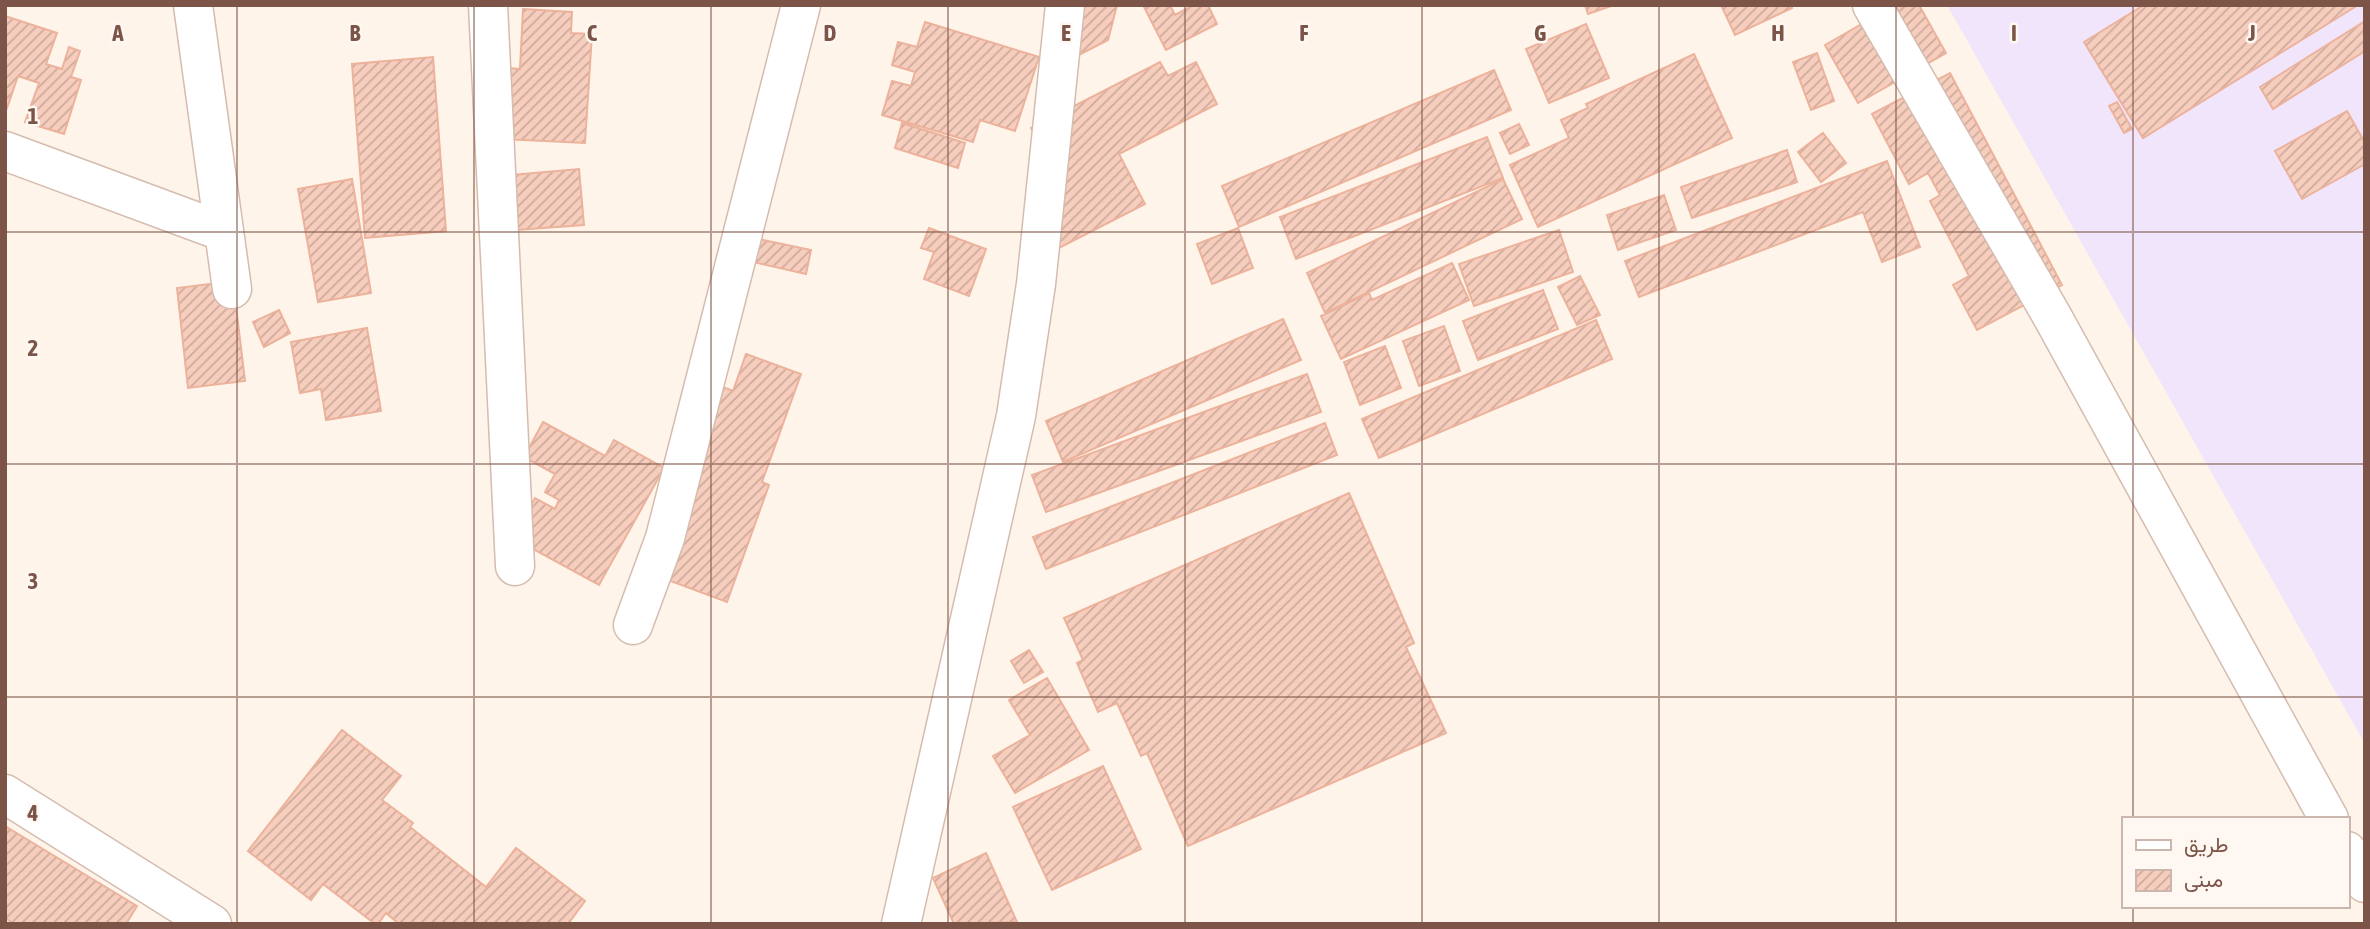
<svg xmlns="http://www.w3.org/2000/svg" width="2370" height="929" viewBox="0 0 2370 929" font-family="'Asap Condensed',Vazirmatn,sans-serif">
<defs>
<pattern id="building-hatch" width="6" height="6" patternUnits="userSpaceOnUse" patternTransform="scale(1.75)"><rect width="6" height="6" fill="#f7cebd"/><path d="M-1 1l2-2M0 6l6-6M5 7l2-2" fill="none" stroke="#cdaa9c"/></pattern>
</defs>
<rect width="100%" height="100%" fill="#fff4e9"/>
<path fill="#f1e5fc" d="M1947,5H2365V744Z"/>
<path fill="url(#building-hatch)" stroke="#ecb29b" stroke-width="2" d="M1065,5H1117L1108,40L1073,58Z
M1143,5H1170L1175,15L1194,5H1208L1217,24L1166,50Z
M1585,5H1614L1588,14Z
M1721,5H1791L1792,8L1735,35Z
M1895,5H1919L1946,53L1858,103L1825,45Z
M2144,5H2354L2355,7L2143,138L2084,42Z
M523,9L572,12L571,33L592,34L585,143L504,139L509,68L520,69Z
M5,16L57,33L46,64L62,69L69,47L80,51L71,77L81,80L64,134L25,122L39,83L18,76L7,108L5,107Z
M2365,21V51L2273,109L2260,87Z
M925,22L1039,57L1015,131L980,120L973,142L882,115L892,81L911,86L915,72L892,65L898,42L917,47Z
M1586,24L1609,78L1549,103L1526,49Z
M1817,53L1834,101L1811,110L1793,62Z
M1694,54L1732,138L1538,227L1510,165L1569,138L1561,120L1588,108L1586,104Z
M433,57L446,231L365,238L352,64Z
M1160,62L1168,76L1196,62L1217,104L1119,154L1145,204L1055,250L1063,191L1031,128Z
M1494,70L1511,110L1239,227L1222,186Z
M1950,73L2062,285L1977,330L1953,285L1969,276L1930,201L1940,195L1928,173L1909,184L1872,114Z
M2117,102L2132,129L2124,133L2109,106Z
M2347,111L2365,143V164L2302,199L2275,151Z
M902,123L965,143L958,168L895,148Z
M1519,124L1529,145L1510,154L1500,133Z
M1823,133L1846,163L1821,182L1798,152Z
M1487,137L1503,178L1296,259L1280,217Z
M1787,150L1797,182L1692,218L1681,187Z
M1887,161L1920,247L1882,262L1863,212L1639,297L1625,261Z
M579,169L584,225L516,230L512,175Z
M352,179L371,293L318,302L298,189Z
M1503,179L1522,219L1325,313L1307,273Z
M1664,195L1676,230L1618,250L1607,215Z
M929,228L986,249L969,296L924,279L934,252L921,248Z
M1238,228L1253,268L1212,284L1197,244Z
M1559,230L1573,272L1474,306L1459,264Z
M754,238L811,250L806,274L749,261Z
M1452,263L1469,300L1341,359L1321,316L1369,293L1372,300Z
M1580,276L1600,315L1577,325L1558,287Z
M233,281L245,381L188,388L177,288Z
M1543,290L1558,329L1478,360L1463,321Z
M279,310L290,333L264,347L253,322Z
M1283,319L1301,360L1063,462L1046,421Z
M1596,320L1612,359L1379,458L1362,419Z
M1444,326L1460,371L1419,386L1403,341Z
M367,328L381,411L326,420L321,389L300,393L291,342Z
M1385,346L1401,388L1360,405L1344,362Z
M746,354L801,374L762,482L769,485L727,602L649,573L718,385L733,391Z
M1307,374L1321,412L1046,512L1032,475Z
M543,422L605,456L614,440L664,468L599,585L513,538L535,498L555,509L559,500L545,492L555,474L524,457Z
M1325,423L1337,455L1046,569L1033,537Z
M1349,493L1414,643L1406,647L1446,733L1188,846L1147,753L1141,756L1117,703L1098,712L1077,663L1083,660L1064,618Z
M1029,650L1043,672L1024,683L1011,661Z
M1047,678L1089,750L1015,793L993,756L1030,735L1009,700Z
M342,730L401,776L382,800L413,823L410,827L486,887L516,848L585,901L568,924H399L386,913L378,924H375L323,884L311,900L248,851Z
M1103,766L1141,849L1052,890L1013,807Z
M5,826L137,906L126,924H15L5,918Z
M986,853L1017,922L954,924L933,878Z"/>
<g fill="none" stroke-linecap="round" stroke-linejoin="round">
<g stroke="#d5bcaf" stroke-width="41">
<path id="minor" d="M193,5L232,289
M488,5L515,566
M1872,5L2052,316L2329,819
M5,151L224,232
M633,625L665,538L801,5
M5,794L212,924
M2347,851L2365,883
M901,924L1016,416L1036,284L1065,5"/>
</g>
<use href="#minor" stroke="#fff" stroke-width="38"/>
</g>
<path fill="none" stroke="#7d5548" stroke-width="2" stroke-opacity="0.55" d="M237,5V924M474,5V924M711,5V924M948,5V924M1185,5V924M1422,5V924M1659,5V924M1896,5V924M2133,5V819M5,232H2365M5,464H2365M5,697H2365M2133,906V924"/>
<g font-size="23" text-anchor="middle" font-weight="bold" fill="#7d5548" stroke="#fff8f2" stroke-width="5" stroke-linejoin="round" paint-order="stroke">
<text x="118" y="41">A</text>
<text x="355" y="41">B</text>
<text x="592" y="41">C</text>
<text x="830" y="41">D</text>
<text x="1066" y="41">E</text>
<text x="1304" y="41">F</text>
<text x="1540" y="41">G</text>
<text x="1778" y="41">H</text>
<text x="2014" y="41">I</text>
<text x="2252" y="41">J</text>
<text x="33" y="124">1</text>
<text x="33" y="356">2</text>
<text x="33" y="589">3</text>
<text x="33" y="821">4</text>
</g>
<rect width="2370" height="929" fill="none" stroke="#7d5548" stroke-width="14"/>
<rect x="2122" y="817" width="228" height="91" fill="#fff8f2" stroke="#cbb7ae" stroke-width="2"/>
<rect x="2136" y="840" width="35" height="10" fill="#ffffff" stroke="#cbb7ae" stroke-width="2"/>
<text x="2184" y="852" font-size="21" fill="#7d5548">طريق</text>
<rect x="2136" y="870" width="35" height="21" fill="url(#building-hatch)" stroke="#cbb7ae" stroke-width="2"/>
<text x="2184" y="887" font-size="21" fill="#7d5548">مبنى</text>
</svg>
